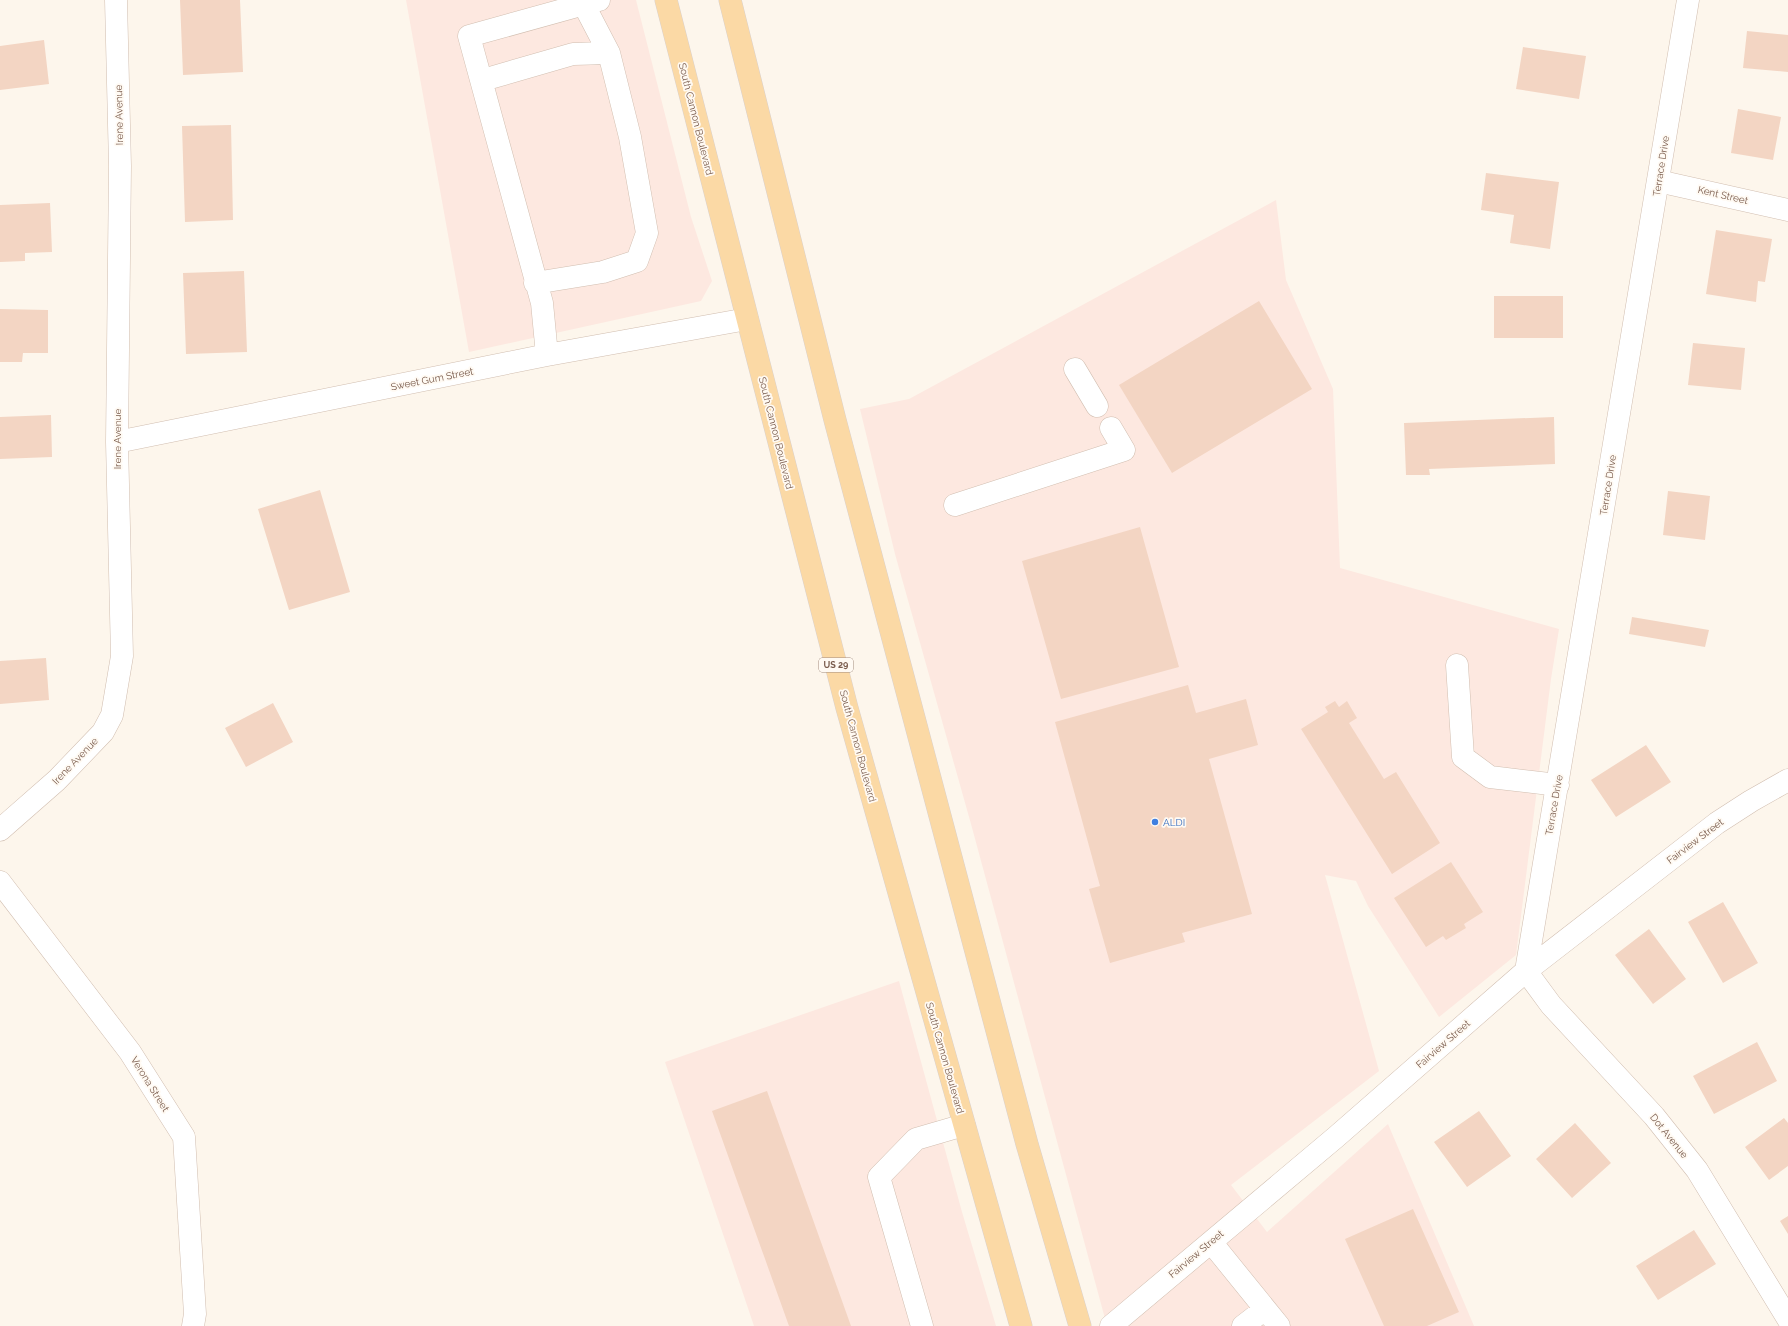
<svg xmlns="http://www.w3.org/2000/svg" width="1788" height="1326" viewBox="0 0 1788 1326" font-family="Raleway,sans-serif">
<rect width="100%" height="100%" fill="#fdf6ec"/>
<path fill="#fde8e0" d="M406,0H636L691,217L712,281L701,301L469,352Z
M1276,200L1286,280L1333,389L1340,568L1559,629L1551,679L1516,955L1439,1017L1368,906L1356,881L1325,875L1379,1071L1231,1185L1267,1232L1388,1124L1474,1326H1107L971,824L895,554L860,409L909,399Z
M899,981L962,1212L996,1326H754L665,1062Z"/>
<path fill="#f3d5c3" d="M180,0H240L243,72L183,75Z
M1747,31L1788,35V72L1743,68Z
M44,40L49,84L0,90V46Z
M1523,47L1586,56L1579,99L1516,89Z
M1738,109L1781,117L1773,160L1731,153Z
M231,125L233,220L185,222L182,126Z
M1486,173L1559,182L1550,249L1510,243L1514,215L1481,210Z
M50,203L52,252L25,253V261L0,262V205Z
M1716,230L1772,239L1765,282L1758,281L1756,302L1706,294Z
M244,271L247,352L186,354L183,273Z
M1494,296H1563V338H1494Z
M1259,301L1312,389L1172,473L1119,385Z
M0,309L48,310V353H23L22,362H0Z
M1693,343L1745,348L1741,390L1688,385Z
M51,415L52,457L0,459V417Z
M1554,417L1555,464L1429,469L1430,475H1406L1404,423Z
M320,490L350,592L289,610L258,509Z
M1668,491L1710,496L1705,540L1663,535Z
M1140,527L1179,667L1061,699L1022,561Z
M1632,617L1709,630L1705,647L1629,634Z
M46,658L49,700L0,704V661Z
M1188,685L1196,713L1246,699L1258,745L1209,759L1252,914L1182,933L1185,942L1110,963L1089,889L1100,886L1055,722Z
M1335,701L1339,707L1347,701L1357,718L1349,723L1384,779L1396,772L1440,843L1392,874L1301,729L1328,712L1325,707Z
M273,703L293,742L246,767L225,728Z
M1646,745L1671,782L1616,817L1591,780Z
M1451,862L1483,912L1464,924L1466,928L1446,940L1443,936L1426,947L1394,898Z
M1723,902L1758,963L1723,983L1688,922Z
M1649,929L1686,979L1653,1004L1615,955Z
M1757,1042L1777,1081L1714,1114L1693,1076Z
M767,1091L851,1326H789L712,1111Z
M1479,1111L1511,1156L1467,1187L1434,1142Z
M1784,1118L1788,1123V1166L1769,1180L1745,1147Z
M1575,1123L1611,1163L1572,1198L1536,1159Z
M1413,1209L1459,1312L1427,1326H1384L1345,1239Z
M1788,1216V1234L1780,1221Z
M1694,1230L1716,1264L1658,1300L1636,1266Z"/>
<g fill="none" stroke-linecap="round" stroke-linejoin="round">
<g stroke="#d1beb0" stroke-width="23">
<path id="minor" d="M1688,0L1526,971L1551,1005L1654,1116L1697,1170L1788,1319
M483,80L573,54L609,53
M1658,181L1788,210
M535,283L603,272L637,261L647,233L630,137L609,53L584,5
M547,355L542,303L469,36L599,0
M1075,369L1097,406
M117,442L547,355L747,319
M955,505L1124,450L1111,428
M1457,665L1463,757L1490,777L1558,785
M0,830L57,780L103,732L112,715L122,656L117,442L120,166L116,0
M0,882L130,1052L184,1137L195,1314L193,1326
M1211,1242L1279,1326
M922,1326L879,1177L916,1139L964,1125
M1111,1326L1336,1137L1526,971L1717,823L1751,801L1788,780
M1243,1326L1265,1309"/>
</g>
<g stroke="#dad1cd" stroke-width="23">
<path id="major" d="M666,0L847,708L1021,1326
M730,0L835,420L1027,1144L1080,1326"/>
</g>
<use href="#minor" stroke="#fff" stroke-width="22"/>
<use href="#major" stroke="#fbd9a5" stroke-width="22"/>
</g>
<circle fill="#3f7fe0" stroke="#fffaf3" stroke-width="1.5" cx="1155" cy="822" r="4"/>
<g text-anchor="middle" dominant-baseline="central" stroke-width="3.5" stroke-linejoin="round" paint-order="stroke">
<rect fill="#fffaf3" stroke="#a28b7f" stroke-width="1" x="819" y="658" width="34" height="14" rx="3"/>
<g font-size="9" font-weight="bold" fill="#7a5c4d">
<text x="836" y="665">US 29</text>
</g>
<g font-size="10" fill="#7a5c4d" stroke="#fffaf3">
<text transform="translate(119 115) rotate(-91)">Irene Avenue</text>
<text transform="translate(696 119) rotate(76)">South Cannon Boulevard</text>
<text transform="translate(1661 166) rotate(-81)">Terrace Drive</text>
<text transform="translate(1723 195) rotate(13)">Kent Street</text>
<text transform="translate(432 379) rotate(-11)">Sweet Gum Street</text>
<text transform="translate(776 433) rotate(76)">South Cannon Boulevard</text>
<text transform="translate(117 439) rotate(-90)">Irene Avenue</text>
<text transform="translate(1608 485) rotate(-81)">Terrace Drive</text>
<text transform="translate(858 746) rotate(75)">South Cannon Boulevard</text>
<text transform="translate(75 761) rotate(-46)">Irene Avenue</text>
<text transform="translate(1554 805) rotate(-80)">Terrace Drive</text>
<text transform="translate(1695 841) rotate(-37)">Fairview Street</text>
<text transform="translate(1443 1044) rotate(-41)">Fairview Street</text>
<text transform="translate(945 1058) rotate(74)">South Cannon Boulevard</text>
<text transform="translate(150 1084) rotate(58)">Verona Street</text>
<text transform="translate(1669 1136) rotate(51)">Dot Avenue</text>
<text transform="translate(1196 1254) rotate(-40)">Fairview Street</text>
</g>
<g font-size="10" fill="#366cbe" stroke="#fffaf3" text-anchor="start">
<text x="1163" y="822">ALDI</text>
</g>
</g>
</svg>
